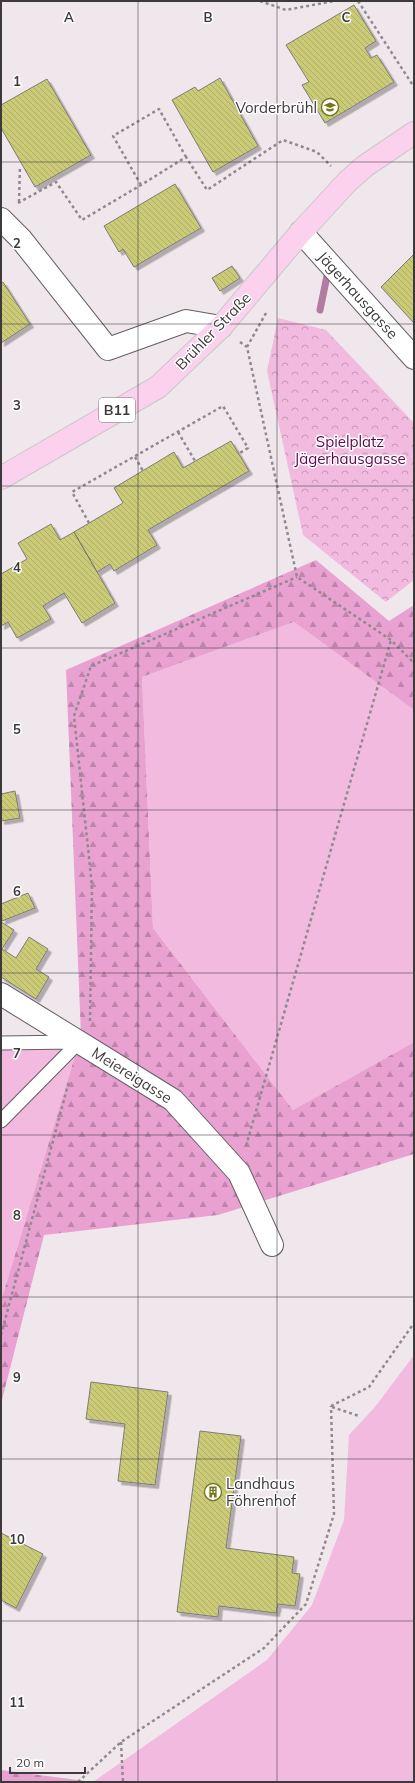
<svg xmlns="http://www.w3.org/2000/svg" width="415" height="1783" viewBox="0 0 415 1783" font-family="Mulish,sans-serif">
<defs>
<pattern id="forest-firs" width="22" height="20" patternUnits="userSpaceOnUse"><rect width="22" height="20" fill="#e9a1d2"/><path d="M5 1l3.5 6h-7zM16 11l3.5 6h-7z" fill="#be84ac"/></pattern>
<pattern id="park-crowns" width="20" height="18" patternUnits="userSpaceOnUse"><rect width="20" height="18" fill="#f2badf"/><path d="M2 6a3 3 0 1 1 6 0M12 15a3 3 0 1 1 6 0" fill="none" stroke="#c598b6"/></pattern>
<pattern id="building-back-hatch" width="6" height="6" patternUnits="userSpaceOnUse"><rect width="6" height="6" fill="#caca77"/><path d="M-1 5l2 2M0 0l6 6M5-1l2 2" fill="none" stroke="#aeae68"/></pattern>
<filter id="shadow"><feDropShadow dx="3.5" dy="3.5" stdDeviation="0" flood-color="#0004"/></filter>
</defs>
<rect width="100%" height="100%" fill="#f0e7ed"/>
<path fill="#f2badf" d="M294,622L414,710V1042L293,1110L153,928L142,677Z
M81,1036L1,1301V1040Z
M414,1355V1782H93L267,1660L312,1605L344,1520L349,1435L375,1407Z"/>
<path fill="url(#forest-firs)" d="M316,560L389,621L414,605V710L294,622L142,677L153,928L293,1110L414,1042V1154L218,1215L44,1235L1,1404V1301L81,1036L66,670Z
M1,1770L93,1782H1Z"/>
<path fill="url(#park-crowns)" d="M278,318L326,330L414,423V580L386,602L303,535L267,371Z"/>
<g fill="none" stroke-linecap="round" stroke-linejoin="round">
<path stroke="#b07c9f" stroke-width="7" d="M320,310L327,276"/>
</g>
<path fill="url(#building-back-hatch)" stroke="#7d7d75" filter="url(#shadow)" d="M354,5L376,41L365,48L371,58L377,55L394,82L325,123L302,85L309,82L286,45Z
M220,78L258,146L213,172L172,100L195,87L198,91Z
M47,79L91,155L35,187L1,128V105Z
M175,184L201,228L134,267L123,249L119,252L104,226Z
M414,254V323L381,287Z
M232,266L240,278L220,291L212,278Z
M3,282L30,324L1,343V283Z
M231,441L249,471L148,530L157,545L114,571L110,564L97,572L74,532L123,503L114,488L174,452L183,468Z
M51,524L60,540L74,532L115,603L82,623L64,593L43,606L51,619L17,638L8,622L1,626V574L27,559L18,543Z
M15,791L20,818L1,821V794Z
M28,893L35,908L2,921L1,904Z
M1,922L14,930L2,949L16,958L29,937L48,949L36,969L49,977L36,999L1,977Z
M91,1382L168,1392L155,1485L118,1481L125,1424L86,1419Z
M200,1431L241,1436L226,1548L294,1557L292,1573L300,1574L295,1606L278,1604L276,1613L219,1606L218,1617L177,1612Z
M1,1533L43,1554L16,1608L1,1600Z"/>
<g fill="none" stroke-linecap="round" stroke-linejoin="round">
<g stroke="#655e62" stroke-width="15">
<path id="lane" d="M1,1043L75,1042
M1,1121L79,1042"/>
</g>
<g stroke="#655e62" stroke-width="24">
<path id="street" d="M1,219L21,239L108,349L186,321L221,327
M301,232L414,358
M1,994L173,1100L239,1173L272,1245"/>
</g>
<g stroke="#c9c8c8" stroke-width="24">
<path id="primary" d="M1,478L158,387L221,327L301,232L347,182L365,166L414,133"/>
</g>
<path stroke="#908a8e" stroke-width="2.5" stroke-dasharray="3 3" stroke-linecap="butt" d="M260,1L286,10L334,1
M358,1L414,87
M141,185L113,136L159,109L186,157
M19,202L20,166
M18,203L56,182L82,220L141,185L186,157L207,190L283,140L317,152L331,166
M240,342L247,347L297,577L391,640L414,663
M247,347L266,313
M178,432L195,461
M135,457L143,471
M89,523L72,492L223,406L248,448L238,454
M90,1021L92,886L74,716L91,666L297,577
M246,1146L391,640
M1,1335L69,1081
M331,1406L369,1387L414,1323
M332,1407L359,1416
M121,1742L123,1782
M78,1782L121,1742L264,1648L306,1604L334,1514L331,1406"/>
<use href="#lane" stroke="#fff" stroke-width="13"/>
<use href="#street" stroke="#fff" stroke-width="22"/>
<use href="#primary" stroke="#fbd1ee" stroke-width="22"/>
</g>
<path fill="none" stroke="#3d3a3c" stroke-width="1" stroke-opacity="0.55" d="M138,1V1782M277,1V1782M1,162H414M1,324H414M1,486H414M1,648H414M1,810H414M1,973H414M1,1135H414M1,1297H414M1,1459H414M1,1621H414"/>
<defs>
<g id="school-ring" transform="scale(0.9)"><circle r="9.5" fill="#fff" stroke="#77751a" stroke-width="1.5"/><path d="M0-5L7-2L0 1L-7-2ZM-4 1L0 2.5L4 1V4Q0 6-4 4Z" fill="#77751a"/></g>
<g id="building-ring" transform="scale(0.9)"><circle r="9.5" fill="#fff" stroke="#77751a" stroke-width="1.5"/><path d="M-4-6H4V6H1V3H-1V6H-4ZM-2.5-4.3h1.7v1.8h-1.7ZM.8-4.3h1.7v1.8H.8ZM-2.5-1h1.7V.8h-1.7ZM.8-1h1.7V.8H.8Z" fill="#77751a"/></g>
</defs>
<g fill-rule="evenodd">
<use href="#school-ring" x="330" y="107"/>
<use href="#building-ring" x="213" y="1492"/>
</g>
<g text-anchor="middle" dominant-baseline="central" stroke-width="3" stroke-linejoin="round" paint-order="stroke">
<rect fill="#fff" stroke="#777576" stroke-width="1" x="99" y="398" width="36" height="24" rx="3"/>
<g font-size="14" font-weight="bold" fill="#3d3a3c">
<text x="117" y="410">B11</text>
</g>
<g font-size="15" fill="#3d3a3c" stroke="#fff" text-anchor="end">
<text x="317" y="107">Vorderbrühl</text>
<text x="226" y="1483" text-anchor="start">Landhaus<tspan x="226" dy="17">Föhrenhof</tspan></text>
</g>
<g font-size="15" fill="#3d3a3c" stroke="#fff">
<text transform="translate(358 295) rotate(48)">Jägerhausgasse</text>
<text transform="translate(213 331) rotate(-46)">Brühler Straße</text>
<text transform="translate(132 1075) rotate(32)">Meiereigasse</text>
</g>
<g font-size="15" fill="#5e084c" stroke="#fff">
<text x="350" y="441">Spielplatz<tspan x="350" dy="17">Jägerhausgasse</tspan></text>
</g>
</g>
<g font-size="13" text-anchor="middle" font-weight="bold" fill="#3d3a3c" stroke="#fff" stroke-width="3" stroke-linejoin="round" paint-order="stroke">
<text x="69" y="22">A</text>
<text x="208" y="22">B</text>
<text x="346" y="22">C</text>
<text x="17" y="86">1</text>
<text x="17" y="248">2</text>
<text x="17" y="410">3</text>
<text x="17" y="572">4</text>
<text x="17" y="734">5</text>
<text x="17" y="896">6</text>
<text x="17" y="1058">7</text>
<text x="17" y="1220">8</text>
<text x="17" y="1382">9</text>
<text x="17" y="1544">10</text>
<text x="17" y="1707">11</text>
</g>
<rect width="415" height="1783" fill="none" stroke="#3d3a3c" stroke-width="4"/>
<path d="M10 1767v6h75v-6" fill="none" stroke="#3d3a3c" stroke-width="2"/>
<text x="16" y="1767" font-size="12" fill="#3d3a3c" stroke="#ffffff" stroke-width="3" paint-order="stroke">20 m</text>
</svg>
